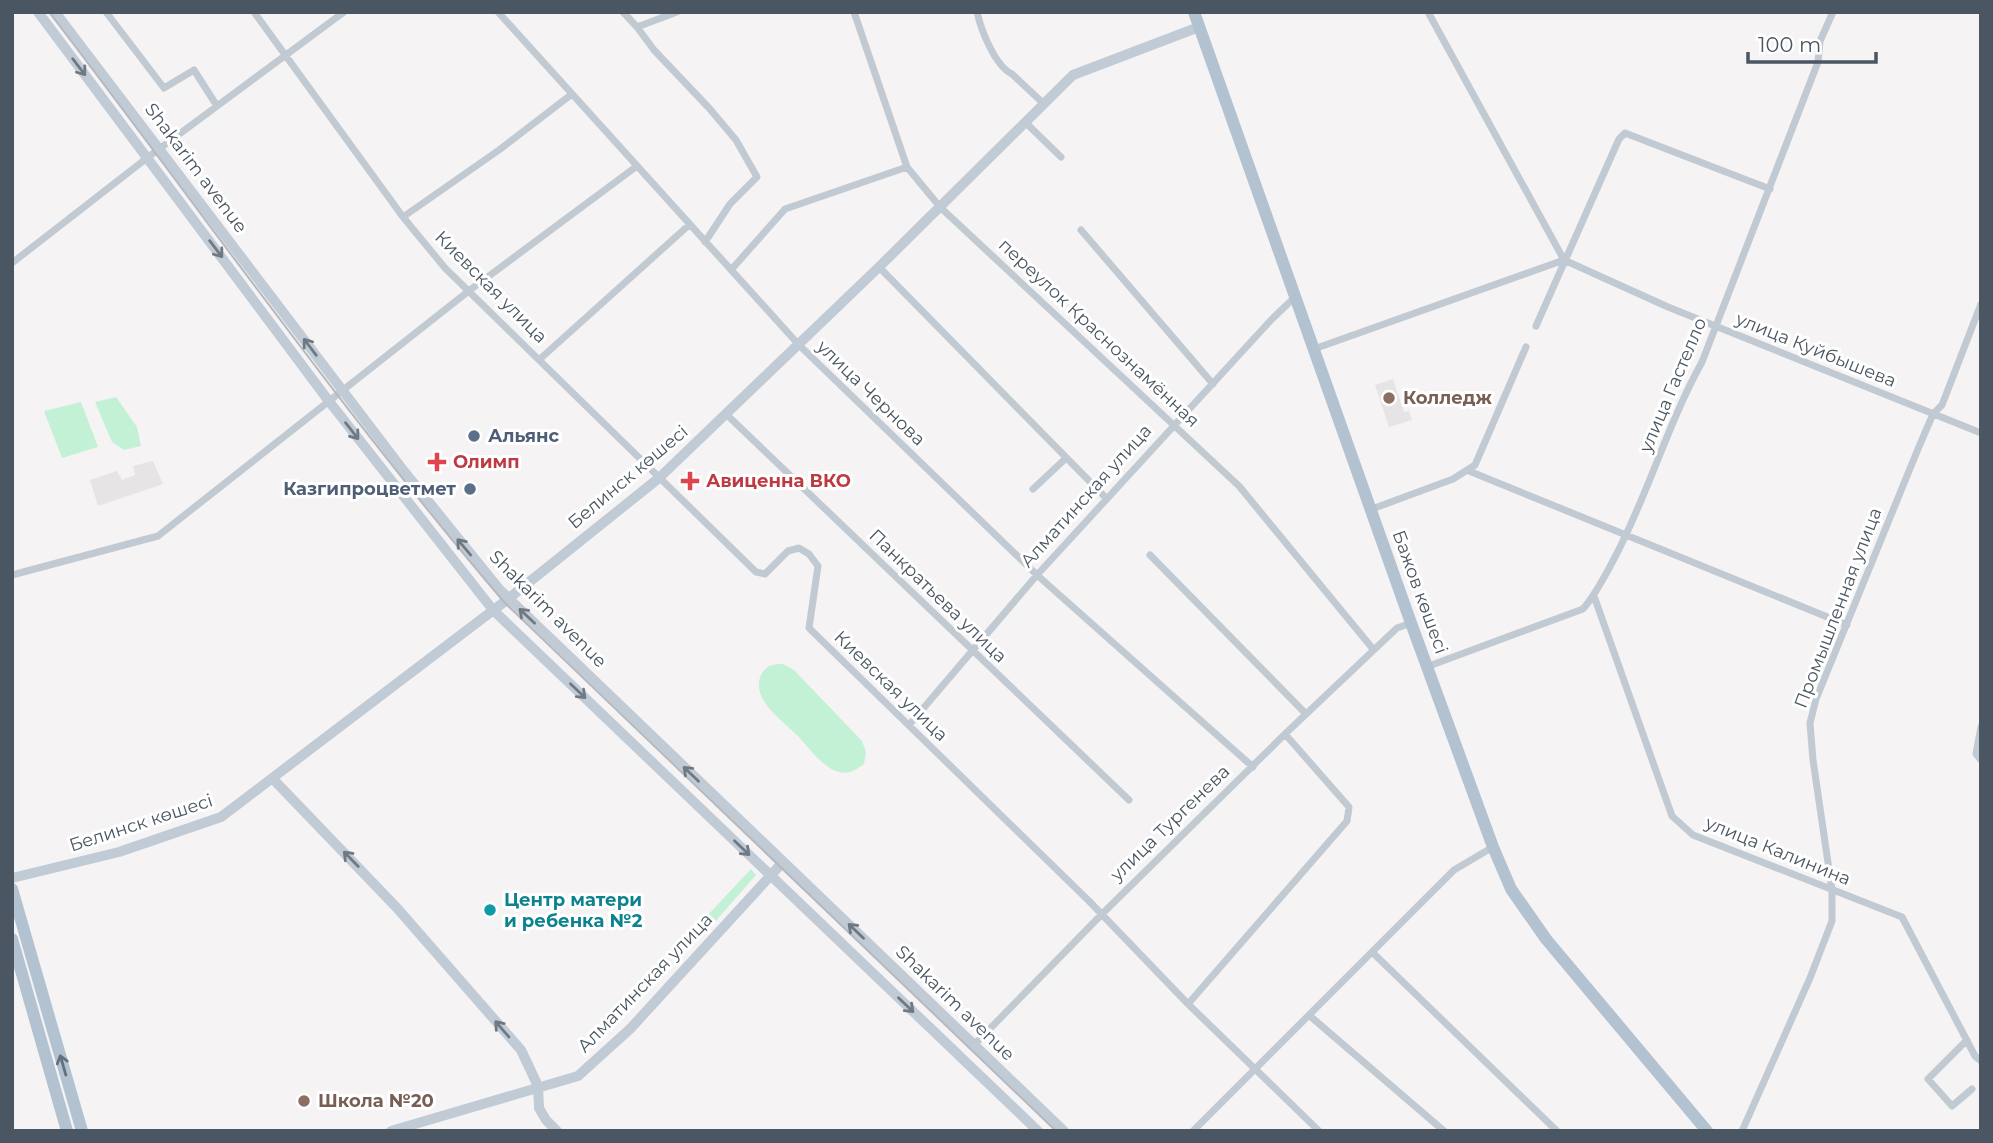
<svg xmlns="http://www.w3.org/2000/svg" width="1993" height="1143" viewBox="0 0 1993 1143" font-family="Montserrat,sans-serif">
<rect width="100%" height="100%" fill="#f5f3f3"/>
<path fill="#e6e4e5" d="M1393,379L1404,412L1409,411L1412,420L1389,427L1375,385Z
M153,461L163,484L98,506L90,480L117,471L122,480L135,475L133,466Z"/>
<path fill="#c3f1d5" d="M116,397L137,427L141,446L124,450L112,442L95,402Z
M81,402L98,447L62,458L44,411Z
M783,664L794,670L862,741L866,752L864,764C857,769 849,775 839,772C823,768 809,748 798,736C783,721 750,699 761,675C766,665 773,664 783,664Z
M751,869L756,875L713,924L705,918Z"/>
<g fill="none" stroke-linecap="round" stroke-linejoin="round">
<path stroke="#c1cad2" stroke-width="7" d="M106,12L164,88L194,70L217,106
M254,12L403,217L445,268L756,572L765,574L788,551L799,548L809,554L818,566L809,628L1089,901L1188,1004L1319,1131
M498,12L799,345L1037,575L1253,767
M623,12L637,27L654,50L709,108L736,140L757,177L730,204L705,242
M854,12L907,167L940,207L1239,486L1373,649
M977,12C981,30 995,66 1012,74L1044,104
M1428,12L1564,260
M637,27L677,12
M1026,123L1061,157
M403,217L499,150L572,94
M1081,230L1213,384
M1564,260L1668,307L1981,433
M12,263L147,158L344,12
M879,267L1107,499
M731,270L785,209L907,167
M1536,326L1619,139L1625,133L1770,189
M1314,349L1564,260
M540,359L689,225
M726,414L1129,800
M1469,471L1847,625
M1033,489L1065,459
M1372,509L1453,479L1475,465L1526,347
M1150,555L1306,714
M12,575L158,536L470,290L637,166
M1594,596L1672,816L1693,835L1902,917L1975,1056L1981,1061
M1429,666L1583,609C1596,594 1605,576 1614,559C1648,495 1667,425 1702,362L1818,62L1820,41L1833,12
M909,725L1037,575L1271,320L1295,297
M1981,727L1976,754L1981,760
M1372,952L1557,1131
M1188,1004L1347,821L1349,807L1285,734
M1310,1016L1444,1131
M1967,1040L1928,1079L1952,1106L1972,1089
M974,1045L1101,915L1285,734L1397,628L1411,623
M1193,1131L1454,870L1493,847
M1742,1131L1810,978L1832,921V890L1813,760L1810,723L1816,699L1918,449L1933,414L1942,405L1981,304"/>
<path stroke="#c1cbd6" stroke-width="10" d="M38,12L328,400L493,610L1038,1131
M55,12L403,470L499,589L1064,1131
M273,779L397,908L521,1050L538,1086L539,1108L546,1120L557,1131
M12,878L119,852L221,817L508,599L659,478L879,267L1073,75L1199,27
M391,1131L578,1076L630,1029L783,862"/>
<path stroke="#b3c2d1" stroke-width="12" d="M1194,12L1411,623L1493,847L1511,889L1546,939L1707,1131
M12,889L82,1131
M12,939L67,1131"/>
<path stroke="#b5b8bd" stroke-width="2" d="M49,12C200,209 343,413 504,602L1056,1131"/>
</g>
<defs><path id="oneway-shaft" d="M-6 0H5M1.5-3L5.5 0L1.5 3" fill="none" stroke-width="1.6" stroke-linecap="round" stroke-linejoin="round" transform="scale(1.75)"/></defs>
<g stroke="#6e7984">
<use href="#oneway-shaft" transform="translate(79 67) rotate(53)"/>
<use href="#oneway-shaft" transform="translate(216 249) rotate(53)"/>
<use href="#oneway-shaft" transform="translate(310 347) rotate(-127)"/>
<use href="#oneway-shaft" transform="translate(352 431) rotate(52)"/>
<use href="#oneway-shaft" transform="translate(464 547) rotate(-130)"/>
<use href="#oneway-shaft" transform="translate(527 616) rotate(-137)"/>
<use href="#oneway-shaft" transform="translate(578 691) rotate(44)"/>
<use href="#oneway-shaft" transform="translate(691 774) rotate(-136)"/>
<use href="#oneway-shaft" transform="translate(742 848) rotate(44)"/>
<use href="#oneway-shaft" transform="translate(351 859) rotate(-134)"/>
<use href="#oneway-shaft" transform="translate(856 931) rotate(-136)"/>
<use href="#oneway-shaft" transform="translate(906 1005) rotate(44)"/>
<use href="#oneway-shaft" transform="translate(502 1029) rotate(-131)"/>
</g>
<use stroke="#64717d" href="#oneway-shaft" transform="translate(63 1065) rotate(-106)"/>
<g fill="#8d6e63" stroke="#fff" stroke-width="2.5">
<circle cx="1389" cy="398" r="7"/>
<circle cx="304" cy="1101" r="7"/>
</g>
<g fill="#5c6f8a" stroke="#fff" stroke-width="2.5">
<circle cx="474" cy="436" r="7"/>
<circle cx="470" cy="489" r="7"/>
</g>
<g fill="#e0444e" stroke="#fff" stroke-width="2.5">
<path d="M433.5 451.5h7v7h7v7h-7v7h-7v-7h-7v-7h7z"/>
<path d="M686.5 470.5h7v7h7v7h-7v7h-7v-7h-7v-7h7z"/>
</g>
<circle fill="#0f9aa8" stroke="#fff" stroke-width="2.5" cx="490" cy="910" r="7"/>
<g text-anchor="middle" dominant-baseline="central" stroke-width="6" stroke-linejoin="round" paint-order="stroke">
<g font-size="18" fill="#4a5661" stroke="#fff">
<text transform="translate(196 168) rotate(53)">Shakarim avenue</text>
<text transform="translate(491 287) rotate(45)">Киевская улица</text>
<text transform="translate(1099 333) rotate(43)">переулок Краснознамённая</text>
<text transform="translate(1816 350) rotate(22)">улица Куйбышева</text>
<text transform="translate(1673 385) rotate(-67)">улица Гастелло</text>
<text transform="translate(871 393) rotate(44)">улица Чернова</text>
<text transform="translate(628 477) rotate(-40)">Белинск көшесі</text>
<text transform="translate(1086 496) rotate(-48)">Алматинская улица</text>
<text transform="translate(1420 592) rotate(70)">Бажов көшесі</text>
<text transform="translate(938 596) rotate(44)">Панкратьева улица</text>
<text transform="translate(1838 608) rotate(-69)">Промышленная улица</text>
<text transform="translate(548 609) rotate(45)">Shakarim avenue</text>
<text transform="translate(891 686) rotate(44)">Киевская улица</text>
<text transform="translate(141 823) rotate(-18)">Белинск көшесі</text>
<text transform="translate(1170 823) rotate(-44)">улица Тургенева</text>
<text transform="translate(1778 851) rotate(22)">улица Калинина</text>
<text transform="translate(645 983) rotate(-46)">Алматинская улица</text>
<text transform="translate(955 1003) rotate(44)">Shakarim avenue</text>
</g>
<g font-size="18" font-weight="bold" fill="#785e54" stroke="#fff" text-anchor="start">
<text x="1403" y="398">Колледж</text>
<text x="318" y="1101">Школа №20</text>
</g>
<g font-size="18" font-weight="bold" fill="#4e5e75" stroke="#fff" text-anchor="start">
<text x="488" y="436">Альянс</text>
<text x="456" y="489" text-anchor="end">Казгипроцветмет</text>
</g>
<g font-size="18" font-weight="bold" fill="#be3a42" stroke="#fff" text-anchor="start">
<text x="453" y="462">Олимп</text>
<text x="706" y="481">Авиценна ВКО</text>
</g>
<g font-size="18" font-weight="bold" fill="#0d838f" stroke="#fff" text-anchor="start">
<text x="504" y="900">Центр матери<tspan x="504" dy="21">и ребенка №2</tspan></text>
</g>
</g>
<rect width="1993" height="1143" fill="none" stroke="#4a5661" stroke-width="28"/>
<path d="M1748 52v10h128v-10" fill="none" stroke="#4a5661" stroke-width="3.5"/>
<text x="1758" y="52" font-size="21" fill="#4a5661" stroke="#ffffff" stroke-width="5" paint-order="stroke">100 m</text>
</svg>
